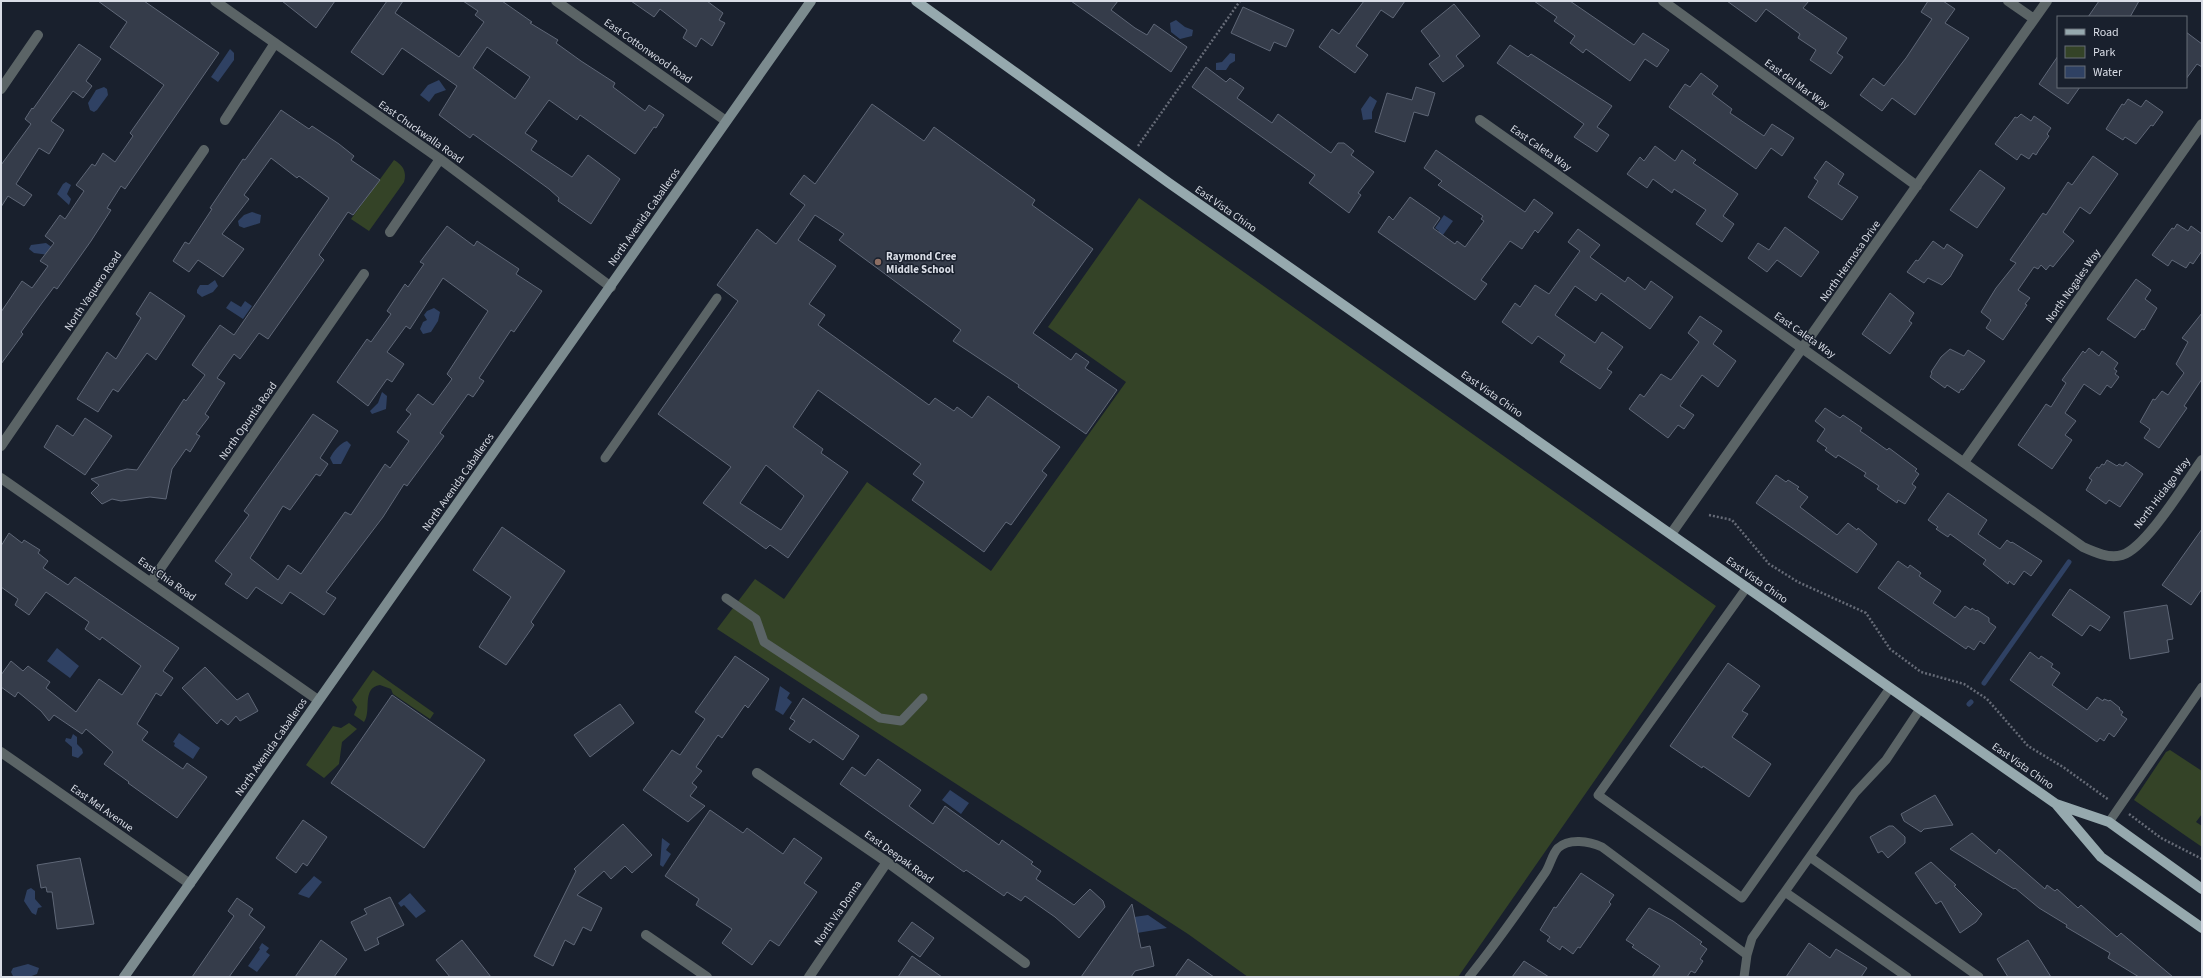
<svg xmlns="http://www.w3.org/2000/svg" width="2203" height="978" viewBox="0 0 2203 978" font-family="'Source Sans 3',sans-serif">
<rect width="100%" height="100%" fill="#19202d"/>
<path fill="#344327" d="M394,160C403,165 407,172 404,182L369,231L351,219Z
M1139,198L1716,606L1458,977H1248L1188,934L717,629L755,579L784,599L867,482L991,571L1126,382L1048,327Z
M373,670L434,713L430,719L393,694L391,689L380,685C361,688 372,711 364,722L354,715L357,707L352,700Z
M349,723L357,729L342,742L339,764L324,778L306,765L333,726L341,728Z
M2170,750L2202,771V814L2196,822L2202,826V847L2134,800L2166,752Z"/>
<path fill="#2f4163" d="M1176,20L1185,27L1193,30L1192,36L1180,39L1171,32L1170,23Z
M230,49L234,53V60L218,82L211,77Z
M1230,53L1235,54V61L1230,64L1226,70H1216V63L1222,62Z
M439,80L446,90L435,94L429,102L420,95L428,85Z
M104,87L107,89L108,95L97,110L94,112L90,110L88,103L96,90Z
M1370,96L1377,101L1372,112V119L1363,120L1361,109Z
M66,182L71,185L67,194L71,199L69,205L57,194L63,184Z
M252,212L261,215L260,223L244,228L239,226L238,221L244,215Z
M1444,215L1453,221L1435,246L1431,243L1439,231L1435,228Z
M46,243L53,248L49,255L34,253L29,249L31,245Z
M215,280L218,286L213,292L202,297L197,293V290L200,285H208Z
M231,301L241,307L245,301L252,306L243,319L226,308Z
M434,308L440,312L438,321L431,332L423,334L420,329L423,322L427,320L424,315L427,311Z
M382,392L387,396L386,409L372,414L370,411L378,403Z
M347,441L351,445L341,464H333L330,458C333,452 340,443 347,441Z
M57,648L79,666L70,678L47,661Z
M780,686L790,693L787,698L792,702L783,715L775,710Z
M179,733L200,748L193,759L174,746L175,743L173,742Z
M73,734L77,737V744L82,749L83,753L78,758L72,756V747L65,741L66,738L71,739Z
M950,790L969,803L961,814L942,800Z
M662,838L670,844L666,850L671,854L663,867L660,865Z
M314,876L322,882L309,898L298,894C303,887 308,883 314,876Z
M31,888L35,891V899L42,907L38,908L36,915L32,913L24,901L27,890Z
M410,893L426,911L416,918L404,905L401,907L398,903Z
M1148,915L1167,928L1137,933L1134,917Z
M262,943L269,948L266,952L270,955L257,972L248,966L260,949L259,948Z
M28,964L39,968L37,974L29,977L13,976L11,972L13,968Z"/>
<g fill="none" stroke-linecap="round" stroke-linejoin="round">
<path stroke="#2f4163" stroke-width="5" d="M1984,683L2069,562
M1969,704L1971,702"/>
</g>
<path fill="#353c4a" stroke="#5f6777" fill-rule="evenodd" d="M98,1H144L219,53L125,189L121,186L107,208L111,210L91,241L57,289L54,287L42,303L21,332L23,334L1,364V312L22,281L32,288L48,266L40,261L54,243L45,236L60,215L65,219L84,191L76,185L92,164L95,166L103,153L115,162L133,136L130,133L164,85L110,47L127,22Z
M282,1H335L316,28Z
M387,1H403L395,13L459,57L484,22L475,15L478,11L463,1H502L532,22L530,23L558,40L556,43L581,61L615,83L613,87L645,111L649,105L664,115L656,128L654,127L635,154L580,115L577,120L549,100L525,133L537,141L531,150L572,177L588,155L620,179L591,224L558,201L559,198L549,189L512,162L473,134L470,138L439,115L457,86L402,48L383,75L351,52ZM487,47L530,77L515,99L473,68Z
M631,1H707L723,13L719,20L725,23L712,46L701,38L696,47L683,38L687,30L660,9L654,17Z
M1071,1H1118L1111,10L1135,28L1147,35L1154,24L1187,47L1171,72Z
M1364,1H1405L1393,18L1381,10L1356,46L1368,55L1355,73L1319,47L1332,29L1339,34Z
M1534,1H1570L1634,45L1643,33L1669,50L1657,67L1645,59L1630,81L1586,49L1583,53L1570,43L1575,36L1554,21L1557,17Z
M1727,1H1809L1803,8L1847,38L1837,53L1843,57L1831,74L1810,60L1816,50L1798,38L1800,34L1766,9L1756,22Z
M1928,1H1943L1955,9L1945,23L1969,38L1915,115L1892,98L1882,111L1860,95L1873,78L1884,86L1906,58L1932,19L1921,12Z
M2099,1H2139L2130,17H2088Z
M1454,4L1480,36L1456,56L1464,66L1443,82L1429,64L1440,56L1421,31Z
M1243,7L1294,30L1286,47L1274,42L1270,51L1231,33Z
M2186,32L2202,44V67L2197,64L2186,79Z
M79,44L101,59L86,81L92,86L83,98L73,91L51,121L64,130L49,154L39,148L16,184L32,195L24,206L8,196L1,207V165L31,124L25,119L32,108L33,109Z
M1510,45L1528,57L1531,54L1612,106L1597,127L1609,135L1597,152L1574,137L1584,124L1497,63Z
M2058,56V87H2080L2068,104L2039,84Z
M1206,67L1226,82L1230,78L1244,88L1237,98L1272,123L1278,114L1331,153L1338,143H1344L1354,151L1351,155L1374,172L1358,193L1361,195L1349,213L1309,183L1315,175L1192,87Z
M1701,73L1718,86L1712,94L1732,109L1730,113L1764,136L1772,124L1794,138L1782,156L1771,148L1756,169L1669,107L1685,84L1690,87Z
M1416,87L1435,93L1428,116L1414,112L1405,142L1375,132L1387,93L1412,100Z
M2128,99L2141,107L2146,100L2163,112L2153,126L2151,125L2136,144L2125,137L2123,140L2106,129L2122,104L2124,105Z
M872,104L924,141L934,127L1035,200L1032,205L1093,249L1033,333L1071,360L1076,353L1089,362L1085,368L1117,390L1086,434L1018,387L1019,385L953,341L961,330L839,240L844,234L815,215L798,240L836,266L809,304L825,315L818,325L929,405L935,398L954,411L957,407L972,418L988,396L1060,447L1042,471L1047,475L1011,525L1006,522L984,552L912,500L924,482L913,474L921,464L818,390L793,427L823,449L821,453L848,472L788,558L770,545L766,549L703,503L731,467L658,414L738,301L717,285L757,229L776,244L805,205L790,194L804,175L815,184ZM766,465L804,496L781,530L740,503Z
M281,110L309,129L312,126L339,144L354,156L351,160L380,180L353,215L348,212L319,255L324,260L268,339L259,333L240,359L234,354L217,378L225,383L205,414L209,417L196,434L200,436L190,452L186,449L172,469L166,499L150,497L121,501L112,499L102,504L91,493L99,485L91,479L127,469L137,470L184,399L186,401L205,375L192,365L200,353L220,325L234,335L329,198L299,176L297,178L271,158L244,195L249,199L222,234L244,249L223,277L198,260L189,272L173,261L185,242L189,244L212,209L210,208L243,159L245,160Z
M2021,114L2031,121L2034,116L2051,128L2047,134L2049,136L2039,150L2036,155L2033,153L2029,159L2021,154L2017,160L1995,144L2015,117L2017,118Z
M1655,146L1675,161L1682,150L1696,160L1693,163L1738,194L1723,216L1734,224L1722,242L1696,224L1706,210L1674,189L1672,193L1653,179L1647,188L1627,174L1640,157L1644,161Z
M1436,150L1525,212L1534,199L1553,213L1538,233L1535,230L1522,249L1510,241L1481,280L1487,284L1475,300L1378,232L1389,216L1393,220L1410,197L1440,218L1433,228L1455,244L1457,241L1465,247L1484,221L1481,219L1483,216L1438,185L1442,181L1424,168Z
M2093,156L2118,174L2090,214L2080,207L2063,232L2074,241L2053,267L2050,265L2046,270L2041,265L2038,269L2034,267L2018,290L2030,298L2025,304L2027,305L2003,340L1986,328L1991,320L1981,312L1996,288L2016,263L2010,260L2043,213L2046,215L2068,182L2072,185Z
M1826,161L1844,174L1838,184L1858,197L1842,220L1808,197L1818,181L1814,178Z
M1980,170L2005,188L1977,228L1950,210Z
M2177,224L2188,231L2191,226L2202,234V251L2193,264L2190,262L2186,268L2172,260L2168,266L2152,255L2172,228L2174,229Z
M447,226L474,246L477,241L519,269L516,274L542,291L514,332L511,330L479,378L484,381L473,397L468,394L440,433L444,436L407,486L404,484L383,517L326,592L336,598L324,615L290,592L282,604L256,587L247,599L225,584L232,574L215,561L249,515L244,511L313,414L338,431L320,458L328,464L320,476L316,474L290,510L283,506L250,558L278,580L288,565L301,574L345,512L351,515L385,464L390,468L409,441L397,432L411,414L406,410L418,394L433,405L452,379L447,374L488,311L443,278L410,329L406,326L387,352L404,364L392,382L387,379L368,406L337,382L367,339L371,342L391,314L387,311L405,284L408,287L424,264L420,262Z
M1785,227L1819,252L1801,277L1777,260L1767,272L1748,258L1758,243L1769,250Z
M1578,229L1600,245L1590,257L1625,282L1628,277L1645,290L1651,281L1673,297L1650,329L1601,293L1596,301L1575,286L1555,315L1595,343L1602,332L1623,347L1607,369L1612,372L1600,389L1560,362L1565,355L1538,336L1532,344L1502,322L1515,303L1520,307L1535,285L1549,294L1580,251L1568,242Z
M1933,241L1944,249L1947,244L1963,255L1950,277L1942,285L1928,278L1924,283L1907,272L1916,260L1918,261Z
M2136,279L2151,290L2145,299L2157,308L2144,330L2142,329L2135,338L2107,319Z
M150,292L185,316L156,360L147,353L118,392L113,389L98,412L77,399L107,352L116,359L141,318L136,314Z
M1890,293L1914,313L1909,321L1912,323L1890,354L1862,334Z
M2202,313V379L2184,406L2187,408L2159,448L2144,438L2150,429L2140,422L2153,399L2155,400L2162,391L2168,395L2184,373L2176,364L2188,342L2182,338Z
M1700,316L1722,331L1713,344L1736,361L1718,387L1702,375L1680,406L1694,415L1684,429L1678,425L1668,438L1629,409L1640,394L1644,397L1661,374L1671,380L1699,342L1688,333Z
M2089,348L2099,356L2102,351L2118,363L2114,369L2117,371L2115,374L2119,377L2111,388L2107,385L2100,395L2084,384L2065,413L2076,421L2065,435L2072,440L2052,469L2018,445L2046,404L2051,407L2066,383L2062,380L2083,351L2085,353Z
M1950,349L1964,356L1968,350L1985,361L1963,390L1961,389L1959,393L1947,385L1945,388L1930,377L1932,373L1931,372L1941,357Z
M1825,408L1840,418L1843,415L1862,428L1860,431L1866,435L1887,450L1889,448L1917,469L1915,471L1919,474L1912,484L1916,487L1905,504L1898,500L1897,503L1877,489L1879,486L1864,476L1866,473L1838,455L1836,458L1825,450L1827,448L1817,441L1825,429L1815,421Z
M85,418L112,436L85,475L44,447L57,425L73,436Z
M2107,460L2117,466L2119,464L2123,466L2126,462L2143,474L2120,507L2109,500L2106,504L2086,490L2092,480L2089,478L2097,467L2099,468L2102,464L2104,465Z
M1776,475L1786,482L1788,480L1799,487L1797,489L1808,497L1800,507L1837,535L1848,523L1857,530L1858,528L1877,544L1857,573L1756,503Z
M1948,493L1987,520L1978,534L2000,549L2007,540L2011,543L2012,542L2042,561L2031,576L2024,571L2014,585L2009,581L2008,584L1983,564L1986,560L1950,534L1948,537L1936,529L1938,527L1928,520Z
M502,527L565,571L531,622L534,625L506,665L479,647L511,597L473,570Z
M2202,529V589L2191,605L2162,585Z
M9,533L22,543L24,540L40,550L38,553L48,561L43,568L68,585L75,577L179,648L163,671L173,678L161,696L156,693L137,724L148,732L142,740L183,769L187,763L207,777L177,818L128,783L129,782L104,764L113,752L86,729L82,734L54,715L49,721L41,711L18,692L15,697L1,687V675L11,661L23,671L28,666L50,682L46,688L76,712L99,679L122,695L141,666L102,637L100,640L85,629L89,622L46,592L29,615L15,605L18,599L1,587V546Z
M1898,561L1908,568L1910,565L1921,573L1919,576L1941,591L1933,603L1955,618L1965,606L1971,610L1972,608L1976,611L1977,610L1989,618V622L1996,627L1984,644L1980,641L1974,650L1968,646L1966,649L1878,588Z
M2070,589L2110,617L2100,631L2090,625L2082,636L2052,615Z
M2167,605L2173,639L2167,640L2169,652L2130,659L2124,612Z
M2030,652L2039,659L2041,656L2053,664L2051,667L2060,673L2052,685L2087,710L2097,697L2103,701L2104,699L2109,701L2110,700L2120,708L2119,709L2123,712L2121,715L2127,719L2114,737L2109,733L2104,741L2100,738L2097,742L2010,680Z
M735,656L769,679L748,708L745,705L722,738L718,735L696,767L702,771L692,783L697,787L690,796L705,806L688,822L643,790L672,750L680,755L705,719L695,712Z
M1728,663L1760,686L1742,711L1748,714L1732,737L1771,764L1749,797L1703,766L1702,768L1670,746Z
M205,667L237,700L248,693L258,711L240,721L236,716L228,725L221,719L217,724L182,688Z
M392,695L485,760L424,848L331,783Z
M803,698L859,736L843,760L813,739L810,743L789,729L795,721L790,718Z
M620,704L634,723L590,757L574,735Z
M878,759L921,790L909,806L933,824L945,806L999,845L1002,840L1033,862L1031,864L1041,871L1036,879L1074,905L1090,889L1103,901L1105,907L1079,938L1055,917L1025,896L1021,901L1007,892L1004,896L966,870L964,872L840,784L852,767L865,776Z
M1935,795L1953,825L1924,829L1921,832L1904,821L1901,814Z
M710,810L743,833L747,828L783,854L794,838L822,858L804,883L817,892L779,946L770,940L752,965L722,943L732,929L696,905L699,899L665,876Z
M303,820L327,837L307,866L303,863L296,873L276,858Z
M623,824L652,855L632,873L625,866L611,879L604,871L577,895L602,908L591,931L583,927L574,945L565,940L553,966L534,956L576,871L574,869Z
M1889,826H1893L1905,837V843L1888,858L1882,851L1878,853L1870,837Z
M1972,833L1996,854L1999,849L2045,889L2047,885L2055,891L2057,889L2078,908L2081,905L2117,937L2121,933L2173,977H2139L2108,958L2110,953L2066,927L2067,925L2039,908L2015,888L2014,889L1950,849Z
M80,858L94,924L57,929L52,892H47L46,887L41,888L37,865Z
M1931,862L1956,885L1954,886L1982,914L1976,922L1960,933L1941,901L1936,904L1915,873Z
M1581,873L1614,895L1609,902L1611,904L1580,948L1578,947L1573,954L1562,946L1560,950L1547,941L1550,937L1540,930L1554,907L1556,908Z
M390,897L404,925L377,938L379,944L365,951L351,922L367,914L364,909Z
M237,898L253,909L249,915L265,927L229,977H192L234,916L228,911Z
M1132,904L1141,948L1150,946L1154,966L1135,971L1131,977H1081Z
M1649,908L1673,921L1702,942L1700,944L1707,949L1700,959L1703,961L1695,973L1691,971L1687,977H1652L1660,966L1632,947L1634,945L1626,940Z
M912,922L934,938L920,957L898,941Z
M321,940L347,959L334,977H295Z
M462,940L491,977H450L436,960Z
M2028,940L2051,977H2008L1997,959Z
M1809,943L1830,958L1836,949L1867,968L1861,977H1786Z
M912,956L942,977H898Z
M1188,959L1214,977H1175Z
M1524,961L1549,977H1512Z"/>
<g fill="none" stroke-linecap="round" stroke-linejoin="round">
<path stroke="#666b77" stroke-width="2.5" stroke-dasharray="2 2" stroke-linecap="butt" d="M1138,146L1240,1
M1709,515L1732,520L1769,564L1798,582L1866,613L1890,649L1921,672L1964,684L1987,699L2028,746L2063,767L2109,800
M2129,814L2161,838L2202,859"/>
<path stroke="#5b6466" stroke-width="9" d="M605,458L717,298
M1747,587L1598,795L1742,898L1890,688
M726,598L756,619L764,642L880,718L901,721L923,698
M2109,822L2202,687
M1810,857L1979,977
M1785,892L1907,977
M1469,977C1496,944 1521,908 1545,873C1550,866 1552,854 1558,848C1569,838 1589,841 1602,847L1747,955
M1744,977L1747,955L1752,938L1855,793L1886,760L1920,709"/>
<path stroke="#5b6466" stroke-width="10" d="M215,1L440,159L611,287
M556,1L726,121
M1663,1L1917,186
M2008,1L2034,19
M1,89L38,35
M225,120L275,43
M1480,120L2083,547C2094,552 2109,559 2122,555C2146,548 2186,482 2202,460
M390,232L440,159
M1,446L204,150
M1964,462L2202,124
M1,478L318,700
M1671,534L2047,1
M151,582L364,274
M1,752L190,884
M757,773L887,862L1025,963
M646,935L707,977
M809,977L887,862"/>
<path stroke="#7c8b8f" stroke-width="10" d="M124,977L811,1"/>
<path stroke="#96a9ae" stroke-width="10" d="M916,1L1169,183L2056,804L2101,857L2202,928
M2056,804L2109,822L2202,889"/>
</g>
<circle fill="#8d6e63" stroke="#19202d" stroke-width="1.5" cx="878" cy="262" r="4"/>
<g text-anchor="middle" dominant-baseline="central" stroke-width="3" stroke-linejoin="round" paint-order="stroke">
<g font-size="11" fill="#d9dde6" stroke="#19202d">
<text transform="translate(648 51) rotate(35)">East Cottonwood Road</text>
<text transform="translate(1797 84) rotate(36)">East del Mar Way</text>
<text transform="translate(421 132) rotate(35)">East Chuckwalla Road</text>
<text transform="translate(1541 148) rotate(35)">East Caleta Way</text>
<text transform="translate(1226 209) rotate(35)">East Vista Chino</text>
<text transform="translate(644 217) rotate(-55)">North Avenida Caballeros</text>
<text transform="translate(1850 261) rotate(-55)">North Hermosa Drive</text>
<text transform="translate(2073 286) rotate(-55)">North Nogales Way</text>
<text transform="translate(93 291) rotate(-56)">North Vaquero Road</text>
<text transform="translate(1805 335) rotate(35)">East Caleta Way</text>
<text transform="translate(1492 394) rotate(35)">East Vista Chino</text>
<text transform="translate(248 421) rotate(-55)">North Opuntia Road</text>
<text transform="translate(458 482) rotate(-55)">North Avenida Caballeros</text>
<text transform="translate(2162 493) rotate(-53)">North Hidalgo Way</text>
<text transform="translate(167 579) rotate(35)">East Chia Road</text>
<text transform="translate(1757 580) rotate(35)">East Vista Chino</text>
<text transform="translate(271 747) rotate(-55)">North Avenida Caballeros</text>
<text transform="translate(2023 766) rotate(35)">East Vista Chino</text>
<text transform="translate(102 808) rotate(35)">East Mel Avenue</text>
<text transform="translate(899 857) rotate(36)">East Deepak Road</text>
<text transform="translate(838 913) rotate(-56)">North Via Donna</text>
</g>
<g font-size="11" font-weight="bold" fill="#d9dde6" stroke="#19202d" text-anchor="start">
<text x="886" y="256">Raymond Cree<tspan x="886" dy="13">Middle School</tspan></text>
</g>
</g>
<rect width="2203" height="978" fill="none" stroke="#d9dde6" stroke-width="4"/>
<rect x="2057" y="16" width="130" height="72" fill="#19202d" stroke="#666c77"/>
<rect x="2065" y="29" width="20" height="6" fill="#96a9ae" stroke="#666c77"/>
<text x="2093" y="36" font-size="12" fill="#d9dde6">Road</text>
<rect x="2065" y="46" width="20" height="12" fill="#344327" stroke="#666c77"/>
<text x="2093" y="56" font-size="12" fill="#d9dde6">Park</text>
<rect x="2065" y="66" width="20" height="12" fill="#2f4163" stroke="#666c77"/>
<text x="2093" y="76" font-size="12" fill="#d9dde6">Water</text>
</svg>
